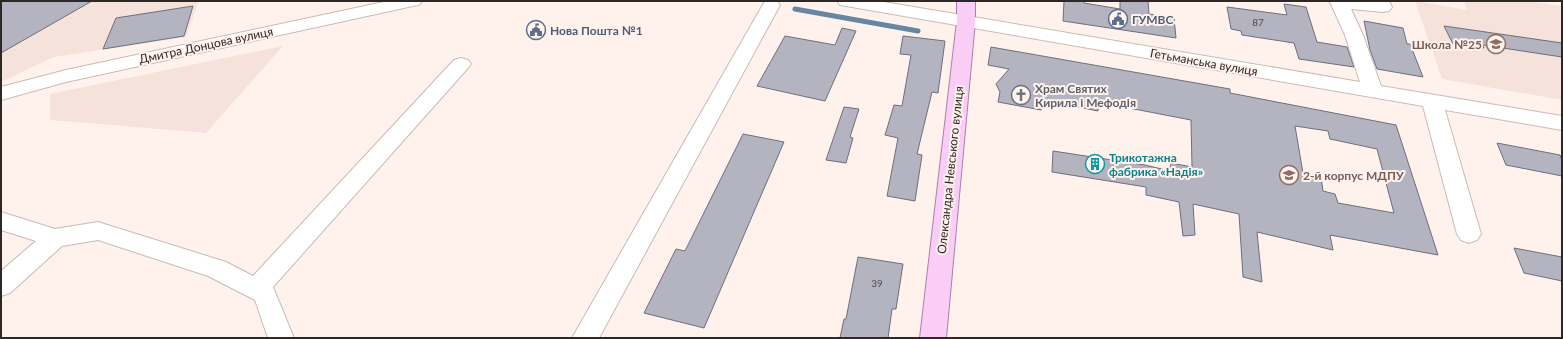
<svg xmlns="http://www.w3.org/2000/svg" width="1563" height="339" viewBox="0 0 1563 339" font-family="Lato,sans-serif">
<rect width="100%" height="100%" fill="#fff2ed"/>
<path fill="#f5e2da" d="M1,1H199L186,37L54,57L1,82Z
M1415,1L1467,10L1464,1H1527L1562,6V100L1442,79Z
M283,46L206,133L50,120V94Z"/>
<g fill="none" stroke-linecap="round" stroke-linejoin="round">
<path stroke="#6487a2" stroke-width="5" d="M795,9L918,31"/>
</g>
<path fill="#b4b4c1" stroke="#6e6e7b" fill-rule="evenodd" d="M1,1H92L1,53Z
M1064,1H1084V3L1120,9V1H1148L1149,14L1174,18L1176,38L1063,21Z
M1284,4L1306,7L1317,42L1347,47L1354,67L1299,59L1294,43L1242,35L1241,31L1231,29L1227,7L1287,15Z
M193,6L184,36L103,49L116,18Z
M1364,21L1403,28L1407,44H1410L1423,77L1377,69L1370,50Z
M1444,26L1562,43V57L1483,45L1484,48L1453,44Z
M842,28L856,31L825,101L757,86L785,36L835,45Z
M903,36L945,41L938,93L932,92L917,154L922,155L915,201L887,196L898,138L885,135L894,105L902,106L911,55L900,54Z
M991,47L1230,89V93L1396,125L1438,255L1330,235L1333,250L1257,232L1262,282L1243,277L1239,214L1193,204L1195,235L1183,236L1179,202L1146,195V187L1052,172L1053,151L1145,165L1170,171L1171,163L1192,167L1191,120L1098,102V111L1043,100L1041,110L998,102L1000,92L996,84L1009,69L988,65ZM1295,126L1328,131L1330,139L1377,149L1394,213L1338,203L1335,194L1323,191L1321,177L1303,173Z
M844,107L859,109L850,137L853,138L846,163L826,160Z
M743,134L784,142L704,328L644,313L676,249L685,251Z
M1497,143L1560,155L1562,160V176L1506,165Z
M1514,248L1562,257V281L1524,273Z
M858,257L903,264L896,309H892L888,338H840L844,319H846Z"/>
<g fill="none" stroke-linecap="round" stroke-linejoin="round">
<g stroke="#cabab4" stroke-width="2">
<path id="minor" d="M388,1H422L419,5L413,6L66,82L1,100V87L66,70Z
M765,1H777L780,5L599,338H572Z
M837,1H878L1360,82L1345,35L1330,2L1389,1L1392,7L1389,11L1383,12L1351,9L1363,35L1381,86L1562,116V130L1445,110L1481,234L1477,240L1469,243L1461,240L1457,234L1423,106L846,6L840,5Z
M461,58L468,60L471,64L468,68L273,287L294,338H268L255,300L208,276L98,240L62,246L10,293L1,296V271L36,241L1,230V212L55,229L98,222L226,262L253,276L454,60Z"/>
</g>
<g stroke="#af7da9" stroke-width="2">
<path id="major" d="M957,1H975V21L946,338H920L957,21Z"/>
</g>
<use href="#minor" fill="#fff" fill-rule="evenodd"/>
<use href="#major" fill="#f9cdf6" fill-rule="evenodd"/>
</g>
<defs>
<g id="civic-ring" transform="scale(1)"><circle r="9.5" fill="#fff2ed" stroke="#5c6f8a" stroke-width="1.5"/><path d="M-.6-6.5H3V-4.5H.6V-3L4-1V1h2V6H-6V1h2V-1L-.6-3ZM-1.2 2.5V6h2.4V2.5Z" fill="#5c6f8a"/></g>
<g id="school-ring" transform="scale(1)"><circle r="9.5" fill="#fff2ed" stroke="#8d6e63" stroke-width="1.5"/><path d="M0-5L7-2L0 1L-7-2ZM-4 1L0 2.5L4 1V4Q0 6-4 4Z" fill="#8d6e63"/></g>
<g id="church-ring" transform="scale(1)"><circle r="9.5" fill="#fff2ed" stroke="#6b7280" stroke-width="1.5"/><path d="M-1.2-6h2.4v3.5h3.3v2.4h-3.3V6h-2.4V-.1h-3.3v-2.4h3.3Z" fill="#6b7280"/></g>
<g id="building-ring" transform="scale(1)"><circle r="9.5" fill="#fff2ed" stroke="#0f9aa8" stroke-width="1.5"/><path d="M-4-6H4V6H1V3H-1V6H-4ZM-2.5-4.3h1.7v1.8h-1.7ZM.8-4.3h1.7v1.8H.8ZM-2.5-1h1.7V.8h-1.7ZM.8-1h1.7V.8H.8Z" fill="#0f9aa8"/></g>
<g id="university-ring" transform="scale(1)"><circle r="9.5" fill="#fff2ed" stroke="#8d6e63" stroke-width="1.5"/><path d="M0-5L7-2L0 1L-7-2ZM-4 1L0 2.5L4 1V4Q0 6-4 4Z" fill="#8d6e63"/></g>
</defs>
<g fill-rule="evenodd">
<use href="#civic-ring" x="1118" y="19"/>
<use href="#civic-ring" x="536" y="30"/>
<use href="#school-ring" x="1496" y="44"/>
<use href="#church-ring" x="1021" y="95"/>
<use href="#building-ring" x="1095" y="164"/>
<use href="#university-ring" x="1289" y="175"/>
</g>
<g text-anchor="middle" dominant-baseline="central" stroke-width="4" stroke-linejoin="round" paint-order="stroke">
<g font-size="10" fill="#4f4a4c">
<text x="1258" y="22">87</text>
<text x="877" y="283">39</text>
</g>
<g font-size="12" font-weight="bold" fill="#4e5e75" stroke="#fff2ed" text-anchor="start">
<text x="1132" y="19">ГУМВС</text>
<text x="550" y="30">Нова Пошта №1</text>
</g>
<g font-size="12" font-weight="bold" fill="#785e54" stroke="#fff2ed" text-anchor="end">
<text x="1482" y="44">Школа №25</text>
<text x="1303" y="175" text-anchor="start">2-й корпус МДПУ</text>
</g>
<g font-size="12" fill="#2d2725" stroke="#fff2ed">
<text transform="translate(206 45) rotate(-12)">Дмитра Донцова вулиця</text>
<text transform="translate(1204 62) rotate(10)">Гетьманська вулиця</text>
<text transform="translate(950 170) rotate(-84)">Олександра Невського вулиця</text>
</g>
<g font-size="12" font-weight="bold" fill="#5b616d" stroke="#fff2ed" text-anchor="start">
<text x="1035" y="88">Храм Святих<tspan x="1035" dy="14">Кирила і Мефодія</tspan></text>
</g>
<g font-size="12" font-weight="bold" fill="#0d838f" stroke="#fff2ed" text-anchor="start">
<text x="1109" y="157">Трикотажна<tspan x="1109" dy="14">фабрика «Надія»</tspan></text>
</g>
</g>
<rect width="1563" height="339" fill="none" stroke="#2d2725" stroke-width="4"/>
</svg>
